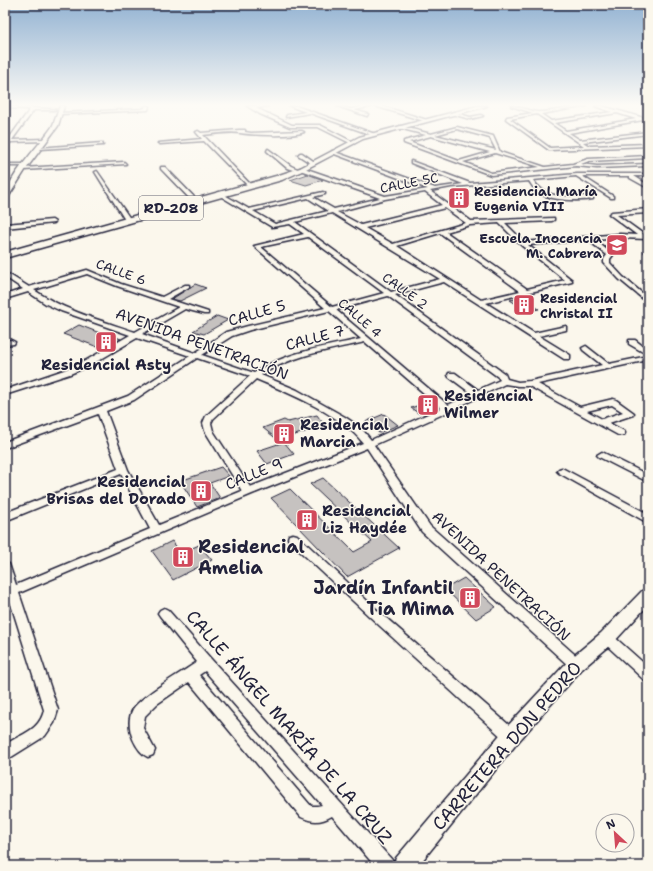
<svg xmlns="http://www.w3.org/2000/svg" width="653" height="871" viewBox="0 0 653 871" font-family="'Shantell Sans',sans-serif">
<rect width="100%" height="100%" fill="#fbf7ec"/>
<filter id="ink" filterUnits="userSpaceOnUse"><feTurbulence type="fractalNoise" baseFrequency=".025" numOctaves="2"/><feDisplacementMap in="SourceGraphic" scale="8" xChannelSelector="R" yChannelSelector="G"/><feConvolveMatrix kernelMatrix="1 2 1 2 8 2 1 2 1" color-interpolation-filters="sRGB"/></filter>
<g filter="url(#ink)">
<path fill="#c6c2c0" stroke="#22223b" d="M308,174L323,180L306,185L290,180Z
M195,284L206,288L180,301L172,299Z
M521,298L539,309L527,311L510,300Z
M217,316L228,320L204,334L193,331Z
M79,325L105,335L108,334L121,339L103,349L63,334Z
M430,401L438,408L425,414L418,413L411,408Z
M384,414L398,425L379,433L365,422Z
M317,415L325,426L278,440L263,428L284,420L288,422Z
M284,442L294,454L267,464L257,451Z
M221,467L229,476L210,483L220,498L197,507L180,481Z
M323,478L399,548L347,577L271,498L290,489L354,552L372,542L310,484Z
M172,541L181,553L199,545L212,560L173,580L152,551Z
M464,578L496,607L476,619L445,589Z"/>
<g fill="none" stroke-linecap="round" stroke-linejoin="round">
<g stroke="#22223b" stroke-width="3">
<path id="street" d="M5,106L63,110H34L12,140L45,139L46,141L11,142L5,148L6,142L5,140H8L30,109L5,108Z
M145,106H149L148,110L61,114L59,113L141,109L145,108Z
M247,106H268L256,108L292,125H320L353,142L350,143L318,127H290L260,114Z
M290,106H296L375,134L372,135L310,113L286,117L287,115L306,112Z
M337,106L351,109L364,106H374L354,110L368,114L367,116Z
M375,106H382L427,120L424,121Z
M511,106C521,106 530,112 539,112C555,112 571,106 587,106L541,114L551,121L612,112L595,106H602L644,118L643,120L569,133L580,140L648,132V134L583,142L589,146L648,144V146L549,150L506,119L507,117L533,113ZM617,113L636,119L566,131L554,123ZM537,114L584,146L550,148L510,119Z
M453,112L470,117L481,115L483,116L470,119L452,114Z
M400,126L431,134L457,127L493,136L500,152L545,167L573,164L588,159L648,156V158L589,161L581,164L597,166L648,164V166L597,168L576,166L491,175L404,143V141L426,135L399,128ZM457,129L490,138L496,150L435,135ZM431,136L490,152L459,161L409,142ZM495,153L540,167L491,173L463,162Z
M239,130H245V132L251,133L302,131L304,132C292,137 253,135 240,133C230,131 213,134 203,135L251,185V186L249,187L204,141L160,144L158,143L202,139L196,132L198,131L201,133Z
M102,143L103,145L40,149L38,148Z
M268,149L291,166L300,170V168H304L385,196L428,189L332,153V151L435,188L463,184L411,163V161L470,183L577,174H648V176H634L648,185V188L630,178V176H582L613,196V198H611L576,176L533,180C546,201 570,196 591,196L593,197V199C579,201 551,201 539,193C534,190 532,185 529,181L451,187L430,191L471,221L554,218V220L552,221L505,223L524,242L620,234L637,235L609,214L612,212L648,209V213L617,215L646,236L648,238L647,239L620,238L595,240L612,254L613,255L610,259V263L623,277L648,298V303L619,279L604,263V259L607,255L588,240L528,245L572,280V282L486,303L534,333L566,326V330L539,336L570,355V359H564L444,282L395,295L505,374L507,379L518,382L530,381L602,365L583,350L582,348L586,346L609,364L648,356V360L538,384L580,407L613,399L616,400L634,413L633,415L609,423L624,431L625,433L624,435H618L529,386H518L505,384L450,411L374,445L430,526L581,660L582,664L581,668L576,670L571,668L422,532L367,448L252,494L19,593L58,710L54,723L45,736L5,761V745C20,734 40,731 44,710L5,585V563L9,564L16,585L150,529L121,474L5,521V513L118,469L98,414L5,448V442L128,396L190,356L137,338L91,365L70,374L5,395V390L64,370L85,361L130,335L61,311L46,304L28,292L5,299V295L23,289L5,277V272L29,287L87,270L121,284L162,297L185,285H189V287L168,299L208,312V314H204L185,309L142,334L195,353L226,332L248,326L325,308L254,246L304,234L290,224L272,227L217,194L221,193L249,209L323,192L325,193V194L313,197L334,209L380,198L300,170L301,171L299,172L287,168L267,151ZM425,192L442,205L361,225L337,212L385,199ZM308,198L328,211L275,224L253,211ZM445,208L466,223L393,244L365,228ZM332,213L440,279L391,292L295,222ZM499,223L521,245L565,280L527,289L446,232L470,225ZM440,233L520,291L481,300L397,246ZM308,237L384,293L332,307L261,247ZM87,274L117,286L179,307L135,332C100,320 65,311 34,290ZM388,296L498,377L500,380L478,390L455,373H449L448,375L449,377L472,394L448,405L336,310ZM329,311L361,339C324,347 286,352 254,373L202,355L232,336L250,330ZM365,342L441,408L371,440L361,428L345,417L297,390L261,375C292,355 330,350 365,342ZM197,358L250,376L206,416L203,423L205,431L242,491L159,525L128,470L106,411L134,400ZM256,379C289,393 342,415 363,443L250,487L213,431L211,423L213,419ZM612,405L623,412L602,419L587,411Z
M300,153H302L316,163L312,164L298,155Z
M124,162L126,164L23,170L21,169L23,168Z
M5,164H27L29,165L27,166H5Z
M161,167H165L198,201V203H194L161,169Z
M97,171L131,220L130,221L125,220L95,172Z
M52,220L55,222L54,223L5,228V224Z
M648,248V254L645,252L646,249Z
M11,340L15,342L14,344L5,345V341Z
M629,340H635L648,350V355L629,344Z
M602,452L648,475V482L599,457L597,455Z
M562,468L648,514V523L559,473L557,471L559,469Z
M293,534L297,535L377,610L516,731L518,736L516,741L511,743L506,741L369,616L289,541L288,538L289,535Z
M164,608L168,610L211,659L392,860L394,866H375L332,816C320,823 312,822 301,817L189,682L157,704L145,716L143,728L155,750L153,755L148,757C141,754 136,746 133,739C129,729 128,718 133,709C141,696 183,672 197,662L160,616L158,613L160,610ZM205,671L322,805L317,806H311L199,675Z
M607,633L611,634L648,667V681L643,679L603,642L601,638L603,634Z"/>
</g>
<g stroke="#22223b" stroke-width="3">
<path id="secondary" d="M60,106H64L58,126L26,169L7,199L5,200C5,179 40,145 52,127C55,121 57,113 60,106Z
M648,589V605L613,643L582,669L518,742L418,866H393L396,858L504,730L570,659L601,633L642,591Z"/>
</g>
<g stroke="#22223b" stroke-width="3">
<path id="primary" d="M477,106H487L363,139L304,170L282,180L5,258V252L276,176L300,168L359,137Z"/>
</g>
<use href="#street" fill="#fbf7ec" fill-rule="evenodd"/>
<use href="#secondary" fill="#fbf7ec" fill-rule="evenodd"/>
<use href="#primary" fill="#fbf7ec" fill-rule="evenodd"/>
</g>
</g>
<linearGradient id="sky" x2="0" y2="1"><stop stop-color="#92b2d2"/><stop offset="0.46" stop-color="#fdfbf6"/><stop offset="1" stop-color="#fdfbf6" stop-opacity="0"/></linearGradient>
<rect width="653" height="228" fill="url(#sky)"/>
<defs>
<g id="building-square" transform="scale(1.15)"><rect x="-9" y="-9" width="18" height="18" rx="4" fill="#d1495b" stroke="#fbf7ec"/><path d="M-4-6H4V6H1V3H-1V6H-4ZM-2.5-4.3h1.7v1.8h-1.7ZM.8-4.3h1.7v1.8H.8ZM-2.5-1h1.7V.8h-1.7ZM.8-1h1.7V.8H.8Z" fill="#fff"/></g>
<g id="school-square" transform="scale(1.15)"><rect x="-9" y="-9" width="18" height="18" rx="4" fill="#d1495b" stroke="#fbf7ec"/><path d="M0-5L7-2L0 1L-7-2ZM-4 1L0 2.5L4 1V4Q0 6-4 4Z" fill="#fff"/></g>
</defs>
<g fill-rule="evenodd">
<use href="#building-square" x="459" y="198"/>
<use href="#school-square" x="617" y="245"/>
<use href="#building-square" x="524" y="305"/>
<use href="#building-square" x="106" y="342"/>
<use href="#building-square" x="428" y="405"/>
<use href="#building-square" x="284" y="434"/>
<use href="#building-square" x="201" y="491"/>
<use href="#building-square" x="307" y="520"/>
<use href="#building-square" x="183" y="557"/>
<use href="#building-square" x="470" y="598"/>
</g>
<g text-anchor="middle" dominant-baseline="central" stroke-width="3" stroke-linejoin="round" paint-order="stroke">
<g font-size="13" fill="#22223b" stroke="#fbf7ec">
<text transform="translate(409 183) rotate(-11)">CALLE 5C</text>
<text transform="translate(121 272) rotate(20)">CALLE 6</text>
<text transform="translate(405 291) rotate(36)">CALLE 2</text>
<text transform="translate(360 318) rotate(41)">CALLE 4</text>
</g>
<g font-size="13" font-weight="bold" fill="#22223b" stroke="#fbf7ec" text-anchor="start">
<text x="474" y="191">Residencial María<tspan x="474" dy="15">Eugenia VIII</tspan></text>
<text x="602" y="238" text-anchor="end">Escuela Inocencia<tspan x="602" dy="15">M. Cabrera</tspan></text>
<text x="540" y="298">Residencial<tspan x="540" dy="15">Christal II</tspan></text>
</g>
<rect fill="#fbf7ec" stroke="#636270" stroke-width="1" x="139" y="196" width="64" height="24" rx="3"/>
<g font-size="14" font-weight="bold" fill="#22223b">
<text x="171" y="208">RD-208</text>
</g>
<g font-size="15" fill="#22223b" stroke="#fbf7ec">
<text transform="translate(257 313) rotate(-16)">CALLE 5</text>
<text transform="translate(315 338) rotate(-15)">CALLE 7</text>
<text transform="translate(202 344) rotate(20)">AVENIDA PENETRACIÓN</text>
<text transform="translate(254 474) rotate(-22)">CALLE 9</text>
<text transform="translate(501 576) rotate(43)">AVENIDA PENETRACIÓN</text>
</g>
<g font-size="15" font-weight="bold" fill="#22223b" stroke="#fbf7ec" text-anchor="start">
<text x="106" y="365" text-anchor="middle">Residencial Asty</text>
<text x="444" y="396">Residencial<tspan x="444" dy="17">Wilmer</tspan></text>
<text x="300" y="425">Residencial<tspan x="300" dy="17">Marcia</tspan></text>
<text x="186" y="482" text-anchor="end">Residencial<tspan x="186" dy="17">Brisas del Dorado</tspan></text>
<text x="322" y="511">Residencial<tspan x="322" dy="17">Liz Haydée</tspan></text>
</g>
<g font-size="18" font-weight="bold" fill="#22223b" stroke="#fbf7ec" text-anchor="start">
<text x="198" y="547">Residencial<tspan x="198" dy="21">Amelia</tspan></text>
<text x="454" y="588" text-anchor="end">Jardín Infantil<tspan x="454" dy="21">Tia Mima</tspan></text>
</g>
<g font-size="18" fill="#22223b" stroke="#fbf7ec">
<text transform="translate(289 727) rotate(49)">CALLE ÁNGEL MARÍA DE LA CRUZ</text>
<text transform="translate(507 746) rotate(-49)">CARRETERA DON PEDRO</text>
</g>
</g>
<rect width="653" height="871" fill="none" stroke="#fbf7ec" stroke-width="20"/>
<rect x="10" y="10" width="633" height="851" fill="none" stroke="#22223b" stroke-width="1.5" filter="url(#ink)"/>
<g transform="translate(615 833) rotate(334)"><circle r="19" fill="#fbf7ec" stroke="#a4a2a5"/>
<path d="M0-3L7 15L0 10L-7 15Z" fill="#d1495b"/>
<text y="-6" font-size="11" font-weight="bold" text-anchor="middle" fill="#22223b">N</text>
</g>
</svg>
